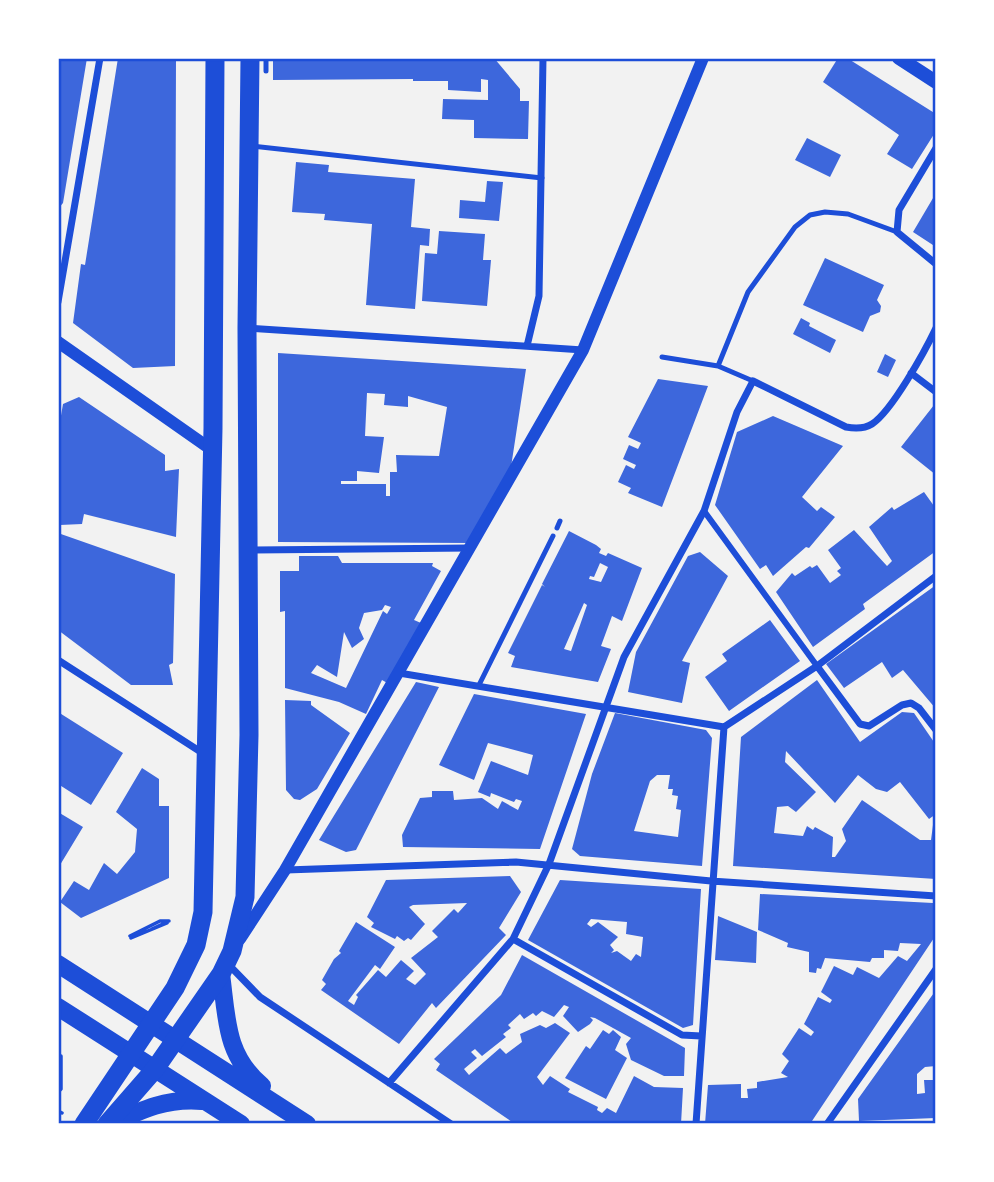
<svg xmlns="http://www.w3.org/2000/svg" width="994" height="1182" viewBox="0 0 994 1182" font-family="'Fira Sans',sans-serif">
<rect width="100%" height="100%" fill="#f2f2f2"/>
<path fill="#3d67dc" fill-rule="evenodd" d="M58,58H87L63,203L58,209Z
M118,58H176L175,366L133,368L73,323L81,264L85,265Z
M273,58H494L520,89V101H529L528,139L474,138V120L442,119L443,99L488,100V80L481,79V92L448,90V81H413V79L273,80Z
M838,58H847L936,114V131L912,169L887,154L899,135L823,82Z
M807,138L841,155L830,177L795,160Z
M296,162L329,165L328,172L415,179L411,227L430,229L429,246L420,245L415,309L366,305L372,224L324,220L325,214L292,212Z
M487,181L503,182L499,221L459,218L460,200L485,202Z
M936,193V247L913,232Z
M439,231L485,234L483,260H491L487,306L422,301L425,253L437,254Z
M825,258L884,285L877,300L881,306L880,312L870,316L863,332L803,305Z
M801,318L810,323L809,326L836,340L830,353L793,334Z
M278,353L526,369L511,467L472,543L278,542ZM367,393L385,394L384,405L408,407V396L447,407L439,456L396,455L397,472H390V496H386V484H341V481H357V471L379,473L384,437L365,436Z
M885,354L896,360L888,377L877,372Z
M658,379L708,386L662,507L628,493L631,488L618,482L626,465L634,469L636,465L623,459L629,445L638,449L641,443L628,437Z
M79,397L165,455V471L179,469L176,537L84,514L82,524L60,525L58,433L63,404Z
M934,405L936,407V475L901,447Z
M773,416L843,446L802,497L817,511L821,507L835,517L809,548L806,547L773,576L766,565L760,569L715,505L737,432Z
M924,492L934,506L936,505V551L863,604L865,609L813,647L776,592L792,573L795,576L810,566L812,568L817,565L830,583L841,575L837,571L841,568L828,550L854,530L887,566L892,561L869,527L892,507L894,510Z
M569,531L596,545L601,549L599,553L606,556L608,553L642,568L622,621L612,616L601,646L611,649L598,682L511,667L515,656L508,653L542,585L545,587L542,584ZM600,563L608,567L601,582L589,579L590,576L594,577ZM584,603L587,605L571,651L564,649Z
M58,533L175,574L173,663L169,665L173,685H131L58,630Z
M700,552L728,576L682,661L690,663L682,703L628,692L636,652L688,556Z
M299,556H338L342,563H433L432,566L441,571L414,620L421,623L389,684L382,680L366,714L339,702L285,688V611L280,612V571H299ZM385,605L391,607L387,614L383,611L346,688L311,673L317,665L337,677L344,632L352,648L364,639L359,628L364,613L382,610Z
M936,585V709L903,670L892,678L882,662L844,688L826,664Z
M770,620L800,661L729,711L705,677L727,661L722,654Z
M817,680L860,742L902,712L914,713L936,745V814L929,819L900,782L887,792L876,789L858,775L835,803L786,751L785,762L816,792L796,812L788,806L777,807L774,833L803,836L807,826L813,830L815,827L833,837L832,857H835L846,841L842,829L862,800L920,840H931L933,825L936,824V879L733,866L741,737Z
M416,682L439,687L356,850L346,852L319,840Z
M474,694L586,714L540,849L403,847L402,835L420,798L432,797V791H453L454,800L482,798L498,809L502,801L518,810L522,801L516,799L514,802L491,793L490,797L478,792L491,761L528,775L533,755L488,743L474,780L439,765Z
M285,700L311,701V705L350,733L317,789L300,800L294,799L286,790Z
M58,712L123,753L91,805L58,784Z
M615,713L706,730L712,738L702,866L580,856L572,849L592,774ZM657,775H670L668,789H673L672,795L678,796L676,809L681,810L678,837L634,831L650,781Z
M142,768L159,779V806H169V878L81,918L60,902L74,881L89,890L104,863L117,874L135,852L137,829L116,812Z
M58,812L83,827L60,865L58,864Z
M510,876L521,892L499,928L506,935L436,1008L432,1003L399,1044L321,990L326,984L322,980L334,959L341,953L339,951L356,922L395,947L380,969L375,965L348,1001L354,1005L358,997L356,995L378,970L386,977L401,960L414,971L406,979L415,985L426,974L411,958L438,937L432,931L454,909L458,913L467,903L413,905L409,907L425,924L411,940L408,938L404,941L397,936L395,939L371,927L374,923L367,917L386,880Z
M560,880L701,889L693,1025L683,1028L528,940ZM591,919L627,922L626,934L643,937L641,957L636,954L631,961L617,951L611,953L614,950L610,945L618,937L598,922L591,927L587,924Z
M760,894L933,903L936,935L810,1124H705L708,1085L741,1084V1098H748L747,1089L757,1088V1082L788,1077L781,1073L789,1061L782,1054L799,1028L811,1036L814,1032L804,1024L818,997L830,1003L832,1000L821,992L834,966L853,975L857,967L879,978L898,956L907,961L921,944L900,943L898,951L884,950V958H872L870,962L825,958L821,969L817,968L816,973L809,972V952L787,947L788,943L758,930Z
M718,916L757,932L756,963L715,960Z
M522,955L685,1048L684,1076H664L631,1060L626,1044L631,1038L595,1018L590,1017L593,1020L590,1024L578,1032L563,1016L569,1007L564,1005L554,1017L542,1011L536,1016L533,1013L524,1019L520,1014L508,1025L511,1028L503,1034L506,1037L482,1056L475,1049L471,1052L477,1058L464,1069L469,1075L500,1048L506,1054L522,1042L520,1034L540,1025L546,1028L555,1023L570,1033L537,1077L543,1085L550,1076L570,1089L568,1092L598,1107L597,1110L602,1113L607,1108L616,1113L634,1076L654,1087L683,1088L681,1124H515L436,1070L440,1064L434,1059L501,995Z
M936,990V1066L925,1067L917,1074V1094L925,1093L924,1080H936V1118L859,1121L858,1099Z
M603,1030L609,1034L613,1030L621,1037L615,1050L627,1058L606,1099L565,1078L586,1046L590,1049Z"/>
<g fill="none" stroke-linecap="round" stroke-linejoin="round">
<path stroke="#1d4ed8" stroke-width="3.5" d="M152,929L167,922
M130,936L160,921H169
M131,938L167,923
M58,1092L61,1089V1056
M58,1111L62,1113"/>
<path stroke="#1d4ed8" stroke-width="5" d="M266,71V58
M252,146L542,178
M662,357L718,366L753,381
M718,366L748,292L795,227L810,215L825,212L848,214L897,232
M557,528L560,521
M479,685L553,536"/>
<path stroke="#1d4ed8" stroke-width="6" d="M704,511L817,666"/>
<path stroke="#1d4ed8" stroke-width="7" d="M936,148L899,210L897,232L936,264
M58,302L100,58
M248,328L583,350
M527,346L539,296L543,58
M911,373L936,392
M249,550L471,548
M58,660L204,754
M817,666L860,724L869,726L902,705L911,703L919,708L936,730
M399,673L724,727
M724,727L817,666L936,576
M286,870L516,862L711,881L936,896
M513,939L682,1035L701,1036
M228,964L260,997L451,1124
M389,1083L513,939L549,864L624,657L704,511L737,412L753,381L846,427C856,429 864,429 872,424C892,411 925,351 936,328
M696,1124L724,727
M827,1124L936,969"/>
<path stroke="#1d4ed8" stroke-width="12" d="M58,342L212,450
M240,939L285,870L583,350L703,58"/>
<path stroke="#1d4ed8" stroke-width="14" d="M899,58L936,82"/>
<path stroke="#1d4ed8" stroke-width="18" d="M58,964L307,1124
M221,974C227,1018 225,1055 262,1086
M58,1007L241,1124
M112,1124C143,1109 167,1098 202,1101"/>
<path stroke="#1d4ed8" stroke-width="19" d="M84,1124L175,988L196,945L203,912L213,428L215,58
M107,1124L155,1069L221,974L232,951L245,897L249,735L247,328L250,58"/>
</g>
<rect width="994" height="1182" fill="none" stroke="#ffffff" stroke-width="119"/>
<rect x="60" y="60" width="874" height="1062" fill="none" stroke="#1d4ed8" stroke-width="2.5"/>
</svg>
